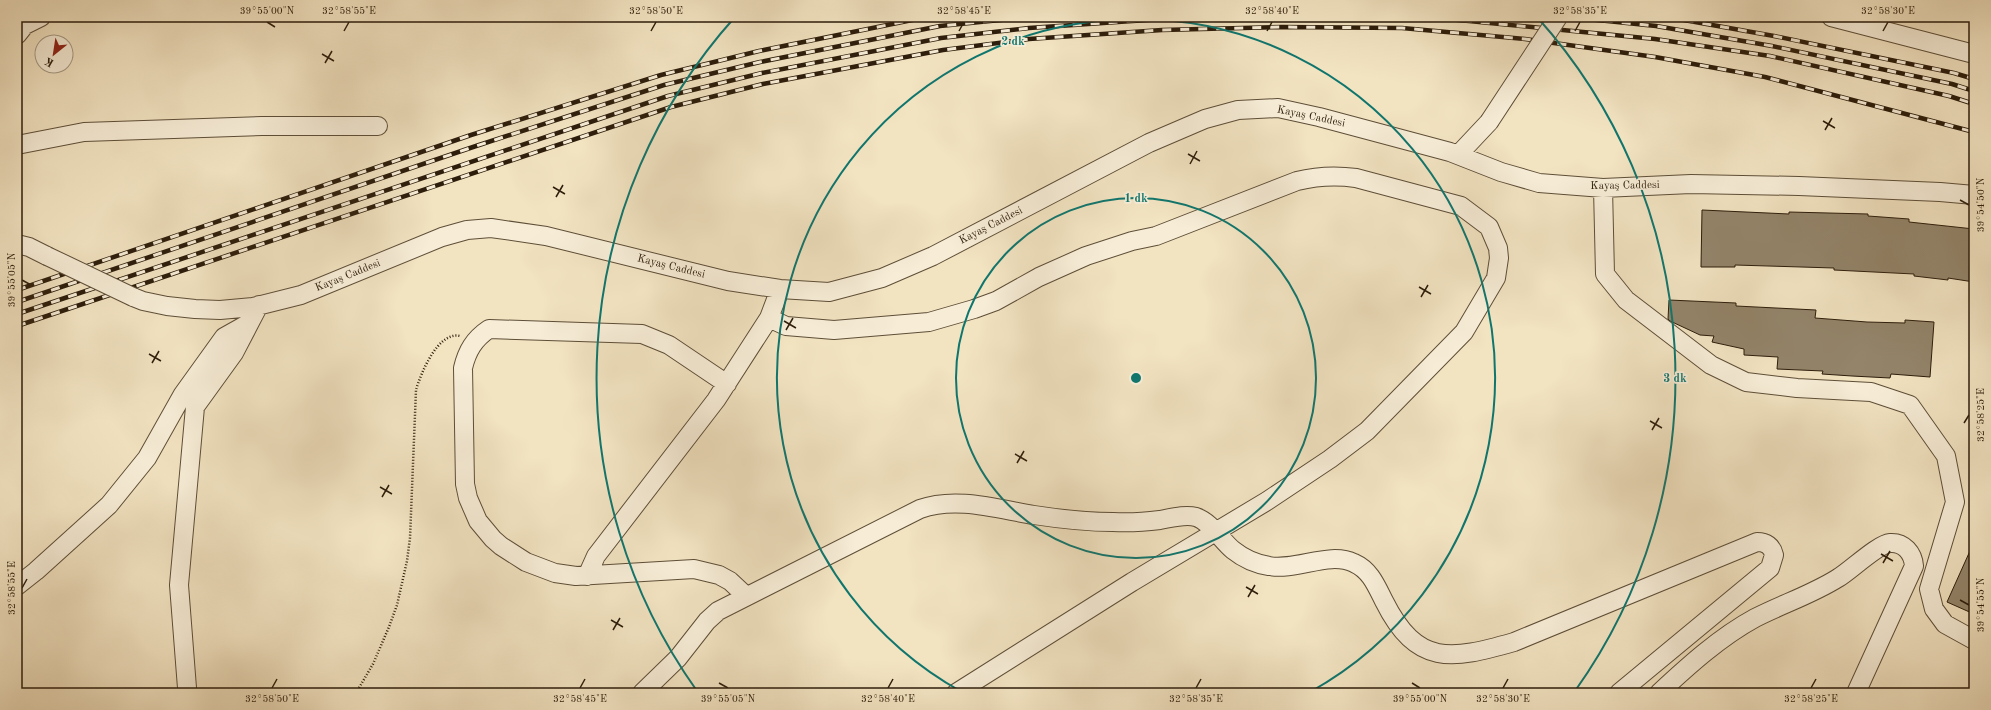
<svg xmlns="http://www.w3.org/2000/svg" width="1991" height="710" viewBox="0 0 1991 710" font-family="'Old Standard TT',serif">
<rect width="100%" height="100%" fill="#f2e3c1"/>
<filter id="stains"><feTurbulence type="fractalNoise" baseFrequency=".005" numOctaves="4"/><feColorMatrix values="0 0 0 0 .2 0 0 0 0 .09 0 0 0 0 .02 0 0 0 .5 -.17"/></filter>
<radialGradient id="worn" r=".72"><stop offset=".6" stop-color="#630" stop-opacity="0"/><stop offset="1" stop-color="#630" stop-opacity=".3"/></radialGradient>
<path fill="#93846a" stroke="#2d1d0b" d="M1702,210L1789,214V212L1868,214V216L1909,219V222L1974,229V282L1948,278V280L1914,276V274L1834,270V268L1735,265V267H1701Z
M1669,300L1736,303V306L1816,310L1815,318L1867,322L1905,323V320L1934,322L1930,377L1891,374L1890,378L1852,376L1822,374L1823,371L1777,369L1778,357L1744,355V349L1712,342L1714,336L1700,335L1670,321L1668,319Z
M1974,542V614L1947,602Z"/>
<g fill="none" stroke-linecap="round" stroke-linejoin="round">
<g stroke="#5e4e38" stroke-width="20">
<path id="minor" d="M1831,17L1974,54
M17,35L25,25L41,17
M17,145L84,132L262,126H378
M1458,155L1489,122
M1603,188L1605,274L1626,300L1711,365L1746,382L1797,388L1871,392L1910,405L1946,456L1955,502L1929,589L1934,609L1945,624L1974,640
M17,244L29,247L47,256
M133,297L143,301L167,306L195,309L220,310L253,307L301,295L442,237L467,230L491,228L546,236L728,281L780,289L829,292L882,278L933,256L1149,143L1205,119L1238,110L1278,108L1319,117L1450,152L1501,172L1539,183L1603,188L1691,184L1799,186L1940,192L1974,195
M769,318L786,326L834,330L929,322L974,309L996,301L1039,277L1086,256L1132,241L1156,236L1297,181C1317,176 1335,175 1356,178L1461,206L1489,227L1498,248L1499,258L1496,278L1464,332L1367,431L1330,459L1267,501L1132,582L956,693
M727,384L669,345L642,334L489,329C474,339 467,351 463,368L465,484L468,498L478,521L493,539L501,546L526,562L555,573L576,576L694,569L719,575L730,581L745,595
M587,576L596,556L716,400L769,318L780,289
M17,586L36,571L109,505L147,458L183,394L224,337L249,323
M187,688L179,585L195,407L234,353L259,305
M642,693L678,658L707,621L718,611L920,509C956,496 997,509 1034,515C1060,519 1087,522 1113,522C1129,523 1144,522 1160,520C1171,518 1185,514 1196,517C1211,522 1221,540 1233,550C1243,558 1256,564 1269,566C1297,571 1329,551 1354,563C1370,570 1376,585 1384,601C1417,667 1451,660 1514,642L1757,542C1766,542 1772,546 1774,555L1770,568L1619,693
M1659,693C1688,666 1720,637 1755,618C1782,604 1811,595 1838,578C1850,571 1878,544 1890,543C1904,542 1913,553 1914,566L1856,693"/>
</g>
<path stroke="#2d1d0b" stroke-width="2.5" stroke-dasharray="1 2" stroke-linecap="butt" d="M356,693L373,664L389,627L397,605L407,561L410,538L416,390C421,373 438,331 460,336"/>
<use href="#minor" stroke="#f7edd7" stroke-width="18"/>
<g stroke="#2d1d0b" stroke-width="4.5">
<path id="rail" d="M1427,17L1655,39L1770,56L1949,96L1974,104
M1568,17L1656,26L1772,46L1952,84L1974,91
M1667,17L1774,36L1954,73L1974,79
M17,290L471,135L661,75L759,51L927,17
M17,302L476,146L664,85L760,62L940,26L1031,17
M17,314L668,96L762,73L941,38L1029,28L1192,17
M17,326L671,107L763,84L943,50L1029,39L1162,30L1282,27L1402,28L1525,39L1655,57L1765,77L1974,132"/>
</g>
<use href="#rail" stroke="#f7edd7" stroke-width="3" stroke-dasharray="9" stroke-linecap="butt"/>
<g stroke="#5e4e38" stroke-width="20" stroke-linecap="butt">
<path id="minor-bridge" d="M1489,122L1558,17
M47,256L133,297"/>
</g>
<use href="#minor-bridge" stroke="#f7edd7" stroke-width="18"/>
</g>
<path fill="none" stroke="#2d1d0b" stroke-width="1.5" d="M267,22L275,27M344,31L349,22M651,31L656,22M959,31L964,22M1267,31L1272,22M1575,31L1580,22M1883,31L1888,22M322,54L334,61M325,63L332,51M1823,121L1835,128M1825,130L1832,118M1188,154L1200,161M1190,164L1197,151M553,187L565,194M556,197L563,185M1960,200L1969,205M22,280L31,285M1419,287L1431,294M1421,297L1428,285M784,321L796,328M786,330L793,318M149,354L161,361M152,363L159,351M1650,421L1662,428M1964,423L1969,415M1652,430L1659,418M1015,454L1027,461M1017,463L1024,451M380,487L392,494M382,497L389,485M1881,554L1893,561M1883,563L1890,551M1246,587L1258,594M22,588L27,579M1248,597L1255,585M1960,600L1969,605M611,620L623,627M613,630L620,618M719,683L728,688M1412,683L1420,688M272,688L277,679M580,688L585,679M888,688L893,679M1196,688L1201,679M1503,688L1508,679M1811,688L1816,679"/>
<g fill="none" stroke="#0f766e" stroke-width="2">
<circle cx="1136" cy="378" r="180"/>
<path d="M962 692A359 359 0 1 1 1310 692"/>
<path d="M697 691A539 539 0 0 1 735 17M1537 17A539 539 0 0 1 1575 691"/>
</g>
<g text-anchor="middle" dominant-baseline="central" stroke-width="3.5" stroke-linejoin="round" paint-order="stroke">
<g font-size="11" fill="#2d1d0b" stroke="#f7edd7">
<text transform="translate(1311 117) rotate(12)">Kayaş Caddesi</text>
<text transform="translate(1625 186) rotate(-1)">Kayaş Caddesi</text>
<text transform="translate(991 226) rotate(-27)">Kayaş Caddesi</text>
<text transform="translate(671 267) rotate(14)">Kayaş Caddesi</text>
<text transform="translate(348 276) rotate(-22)">Kayaş Caddesi</text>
</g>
</g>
<circle cx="1136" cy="378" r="6" fill="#0f766e" stroke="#f7edd7" stroke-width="2"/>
<g font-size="12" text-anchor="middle" font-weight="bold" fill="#0f766e" stroke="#f7edd7" stroke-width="3.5" stroke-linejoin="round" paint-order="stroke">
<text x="1013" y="45">2 dk</text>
<text x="1136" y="202">1 dk</text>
<text x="1675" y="382">3 dk</text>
</g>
<rect width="1991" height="710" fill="none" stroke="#f2e3c1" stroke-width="44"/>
<g transform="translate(54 54) rotate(210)"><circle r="19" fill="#f7edd7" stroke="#a69a85"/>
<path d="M0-3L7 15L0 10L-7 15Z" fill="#8f2418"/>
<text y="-6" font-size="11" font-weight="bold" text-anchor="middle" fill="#2d1d0b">K</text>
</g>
<rect x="22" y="22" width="1947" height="666" fill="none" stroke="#2d1d0b" stroke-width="1.5"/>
<g font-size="10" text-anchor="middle" fill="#2d1d0b">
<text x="267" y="14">39°55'00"N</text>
<text x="349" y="14">32°58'55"E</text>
<text x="656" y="14">32°58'50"E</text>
<text x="964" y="14">32°58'45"E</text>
<text x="1272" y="14">32°58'40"E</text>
<text x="1580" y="14">32°58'35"E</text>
<text x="1888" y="14">32°58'30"E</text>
<text transform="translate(1980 205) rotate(-90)" y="4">39°54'50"N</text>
<text transform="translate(11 280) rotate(-90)" y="4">39°55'05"N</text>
<text transform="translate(1980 415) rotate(-90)" y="4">32°58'25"E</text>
<text transform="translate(11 588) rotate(-90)" y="4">32°58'55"E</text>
<text transform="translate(1980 605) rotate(-90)" y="4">39°54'55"N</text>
<text x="272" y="702">32°58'50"E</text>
<text x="580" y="702">32°58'45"E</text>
<text x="728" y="702">39°55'05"N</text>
<text x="888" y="702">32°58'40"E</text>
<text x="1196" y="702">32°58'35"E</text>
<text x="1420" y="702">39°55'00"N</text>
<text x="1503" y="702">32°58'30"E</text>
<text x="1811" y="702">32°58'25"E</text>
</g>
<rect width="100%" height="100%" filter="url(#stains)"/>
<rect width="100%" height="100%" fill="url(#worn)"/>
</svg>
